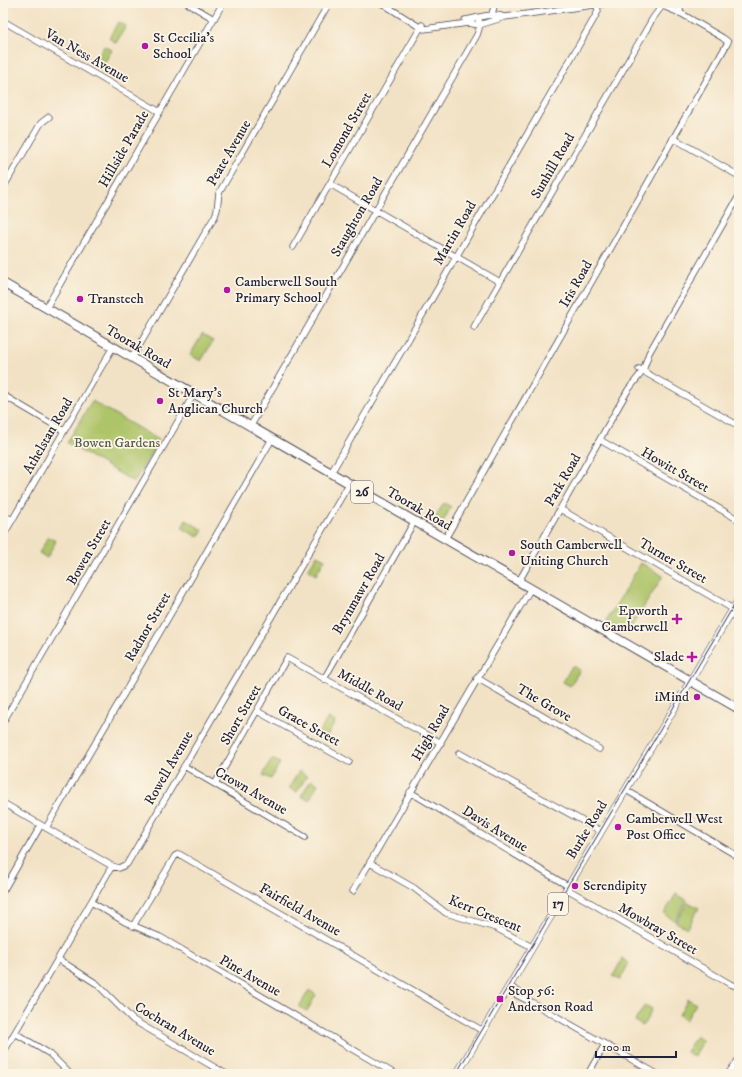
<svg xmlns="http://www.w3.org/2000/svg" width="742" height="1077" viewBox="0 0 742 1077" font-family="'IM FELL DW Pica',serif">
<rect width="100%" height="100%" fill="#fcf5e5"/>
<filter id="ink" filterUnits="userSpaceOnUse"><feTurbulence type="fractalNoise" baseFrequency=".025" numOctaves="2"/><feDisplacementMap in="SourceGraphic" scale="8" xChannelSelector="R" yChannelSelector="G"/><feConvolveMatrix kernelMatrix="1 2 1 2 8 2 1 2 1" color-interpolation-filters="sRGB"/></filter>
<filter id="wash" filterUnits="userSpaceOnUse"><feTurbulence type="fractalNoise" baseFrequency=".012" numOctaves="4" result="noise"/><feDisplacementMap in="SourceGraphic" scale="16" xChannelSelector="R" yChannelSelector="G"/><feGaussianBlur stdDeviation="0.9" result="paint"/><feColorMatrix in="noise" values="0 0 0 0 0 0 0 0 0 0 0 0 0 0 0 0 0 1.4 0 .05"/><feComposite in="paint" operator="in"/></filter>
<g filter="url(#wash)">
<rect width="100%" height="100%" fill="#f2e2c5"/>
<path fill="#aec469" stroke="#687352" d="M118,22L126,26L116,43L109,38Z
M104,46L112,50L102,67L95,62Z
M202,335L213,341L201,361L190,355Z
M92,401L159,440L134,482L67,443Z
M444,503L451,507L442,523L434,519Z
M186,520L203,530L198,537L182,528Z
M48,537L56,541L47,558L39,553Z
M317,555L325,559L316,575L308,570Z
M641,563L663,576L627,634L606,622Z
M572,666L580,670L570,686L563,682Z
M328,718L335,722L326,738L318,734Z
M272,759L280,763L271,779L263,775Z
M299,771L307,776L297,792L289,788Z
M311,780L318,784L309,800L301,796Z
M676,894L687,900L675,921L664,914Z
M688,902L699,908L687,928L676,922Z
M622,959L629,963L620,980L613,976Z
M309,990L316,995L307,1011L299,1007Z
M688,999L696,1004L686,1020L679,1015Z
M645,1005L652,1009L643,1026L635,1021Z
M696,1036L703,1041L694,1057L686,1052Z"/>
</g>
<g filter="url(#ink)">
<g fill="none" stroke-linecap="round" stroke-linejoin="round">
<g stroke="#413f50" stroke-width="7">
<path id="minor" d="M187,3L214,19
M381,3L391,8
M656,3L659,6L664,5
M388,7L418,26L424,29L468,23L479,25L505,17L609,3
M680,11V3
M492,14L495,3
M465,20C479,18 491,12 505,17
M3,21L160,112
M673,138L739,176
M330,184L500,282
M3,188L41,123L49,117
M293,247L422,25
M46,308L223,3
M474,327L653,18L662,6
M132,358L215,216L217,210L219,193L329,3
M639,369L739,426
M3,395L64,431
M250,427L477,35L479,29V19
M600,440L739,520
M331,473L595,17L598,11L597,5
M560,509L733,609
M3,515L12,520
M3,536L113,347
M445,539L727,44L728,42L723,38L682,14L663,6
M519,581L628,390L643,371L649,353L739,196
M477,678L599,749
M324,679L414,522
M257,711L349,762
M3,722L194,394
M459,753L601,831
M184,766L305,837
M215,784L287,658L441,743
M626,790L739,857
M410,792L568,886
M3,803L112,866
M46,828L272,439
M370,863L414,888L446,913L496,928L532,947
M567,889L730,984L739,987
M3,891L41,825
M353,891L531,588
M91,902L125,922L160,937L395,1074
M133,926L175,856L179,854L483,1031
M58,959L97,984L133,1020L226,1074
M509,986L525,996
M507,990L533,1003L657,1074
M15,1033L50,1054L70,1074
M3,1053L112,866L119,868L127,864L349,484
M588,1074L605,1044
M728,1074L739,1059"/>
</g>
<g stroke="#413f50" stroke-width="8">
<path id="major" d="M457,1074L739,599"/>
</g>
<g stroke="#413f50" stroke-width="10">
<path id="highway" d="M3,283L739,709"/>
</g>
<use href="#minor" stroke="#fff" stroke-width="5.5"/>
<use href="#major" stroke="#fff" stroke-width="7"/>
<use href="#highway" stroke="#fff" stroke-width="8"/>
<path stroke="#22223b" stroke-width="1" d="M456,1074L739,597"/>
</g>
</g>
<g fill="#b5179e" stroke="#fcf5e5" stroke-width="1.5">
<circle cx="145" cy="46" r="4"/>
<circle cx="227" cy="290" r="4"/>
<circle cx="80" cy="299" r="4"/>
<circle cx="160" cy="401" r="4"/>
<circle cx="512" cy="553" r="4"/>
<path d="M675 613h4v4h4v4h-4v4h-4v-4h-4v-4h4z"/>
<path d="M690 651h4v4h4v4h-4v4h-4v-4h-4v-4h4z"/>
<circle cx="697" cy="697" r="4"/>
<circle cx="618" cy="827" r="4"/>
<circle cx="575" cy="886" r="4"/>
<rect x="496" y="995" width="8" height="8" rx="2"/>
</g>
<g text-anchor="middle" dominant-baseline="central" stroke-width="3.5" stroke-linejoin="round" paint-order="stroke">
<g fill="#fcf5e5" stroke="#63616e" stroke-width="1">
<rect x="351" y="481" width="22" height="22" rx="3"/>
<rect x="548" y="893" width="20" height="22" rx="3"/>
</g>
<g font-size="13" font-weight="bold" fill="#22223b">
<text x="362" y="492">26</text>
<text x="558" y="904">17</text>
</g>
<g font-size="14" fill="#22223b" stroke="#fcf5e5" text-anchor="start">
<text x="153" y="38">St Cecilia's<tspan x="153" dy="16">School</tspan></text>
<text x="235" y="282">Camberwell South<tspan x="235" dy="16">Primary School</tspan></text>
<text x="88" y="299">Transtech</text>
<text x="168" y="393">St Mary's<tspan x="168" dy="16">Anglican Church</tspan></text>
<text x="520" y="545">South Camberwell<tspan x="520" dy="16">Uniting Church</tspan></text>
<text x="668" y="611" text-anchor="end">Epworth<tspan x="668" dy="16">Camberwell</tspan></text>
<text x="684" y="657" text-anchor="end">Slade</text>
<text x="689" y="697" text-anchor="end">iMind</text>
<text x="626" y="819">Camberwell West<tspan x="626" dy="16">Post Office</tspan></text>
<text x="583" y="886">Serendipity</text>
<text x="508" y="991">Stop 56:<tspan x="508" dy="16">Anderson Road</tspan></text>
</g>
<g font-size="14" fill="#22223b" stroke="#fcf5e5">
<text transform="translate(87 56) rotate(30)">Van Ness Avenue</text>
<text transform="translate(347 130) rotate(-60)">Lomond Street</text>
<text transform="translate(124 149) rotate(-60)">Hillside Parade</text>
<text transform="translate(229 153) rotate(-60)">Peate Avenue</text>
<text transform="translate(553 166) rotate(-60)">Sunhill Road</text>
<text transform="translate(357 217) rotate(-60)">Staughton Road</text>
<text transform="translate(455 233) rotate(-60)">Martin Road</text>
<text transform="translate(576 284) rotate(-60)">Iris Road</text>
<text transform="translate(138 347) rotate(30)">Toorak Road</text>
<text transform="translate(48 436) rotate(-60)">Athelstan Road</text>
<text transform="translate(675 470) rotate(30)">Howitt Street</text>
<text transform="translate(563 480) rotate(-60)">Park Road</text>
<text transform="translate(419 509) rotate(30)">Toorak Road</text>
<text transform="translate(89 552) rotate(-60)">Bowen Street</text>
<text transform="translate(673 561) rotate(30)">Turner Street</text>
<text transform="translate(359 594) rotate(-60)">Brynmawr Road</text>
<text transform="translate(148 627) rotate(-60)">Radnor Street</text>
<text transform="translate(370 690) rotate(29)">Middle Road</text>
<text transform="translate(544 703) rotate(30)">The Grove</text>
<text transform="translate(241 715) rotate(-60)">Short Street</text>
<text transform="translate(309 726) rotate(29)">Grace Street</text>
<text transform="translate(431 733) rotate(-60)">High Road</text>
<text transform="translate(169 768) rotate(-60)">Rowell Avenue</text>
<text transform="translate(251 791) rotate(30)">Crown Avenue</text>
<text transform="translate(495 829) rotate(32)">Davis Avenue</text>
<text transform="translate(587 830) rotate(-59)">Burke Road</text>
<text transform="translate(300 910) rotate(30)">Fairfield Avenue</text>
<text transform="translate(485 914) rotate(22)">Kerr Crescent</text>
<text transform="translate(658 929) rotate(30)">Mowbray Street</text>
<text transform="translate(250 976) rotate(30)">Pine Avenue</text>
<text transform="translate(175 1029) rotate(31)">Cochran Avenue</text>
</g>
<g font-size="14" fill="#535b4b" stroke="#fcf5e5">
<text x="117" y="443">Bowen Gardens</text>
</g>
</g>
<rect width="742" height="1077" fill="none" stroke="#fcf5e5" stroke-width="16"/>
<path d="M596 1051v6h80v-6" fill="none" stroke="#22223b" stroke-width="2"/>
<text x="602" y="1051" font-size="12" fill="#22223b" stroke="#fcf5e5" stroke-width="3" paint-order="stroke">100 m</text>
</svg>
